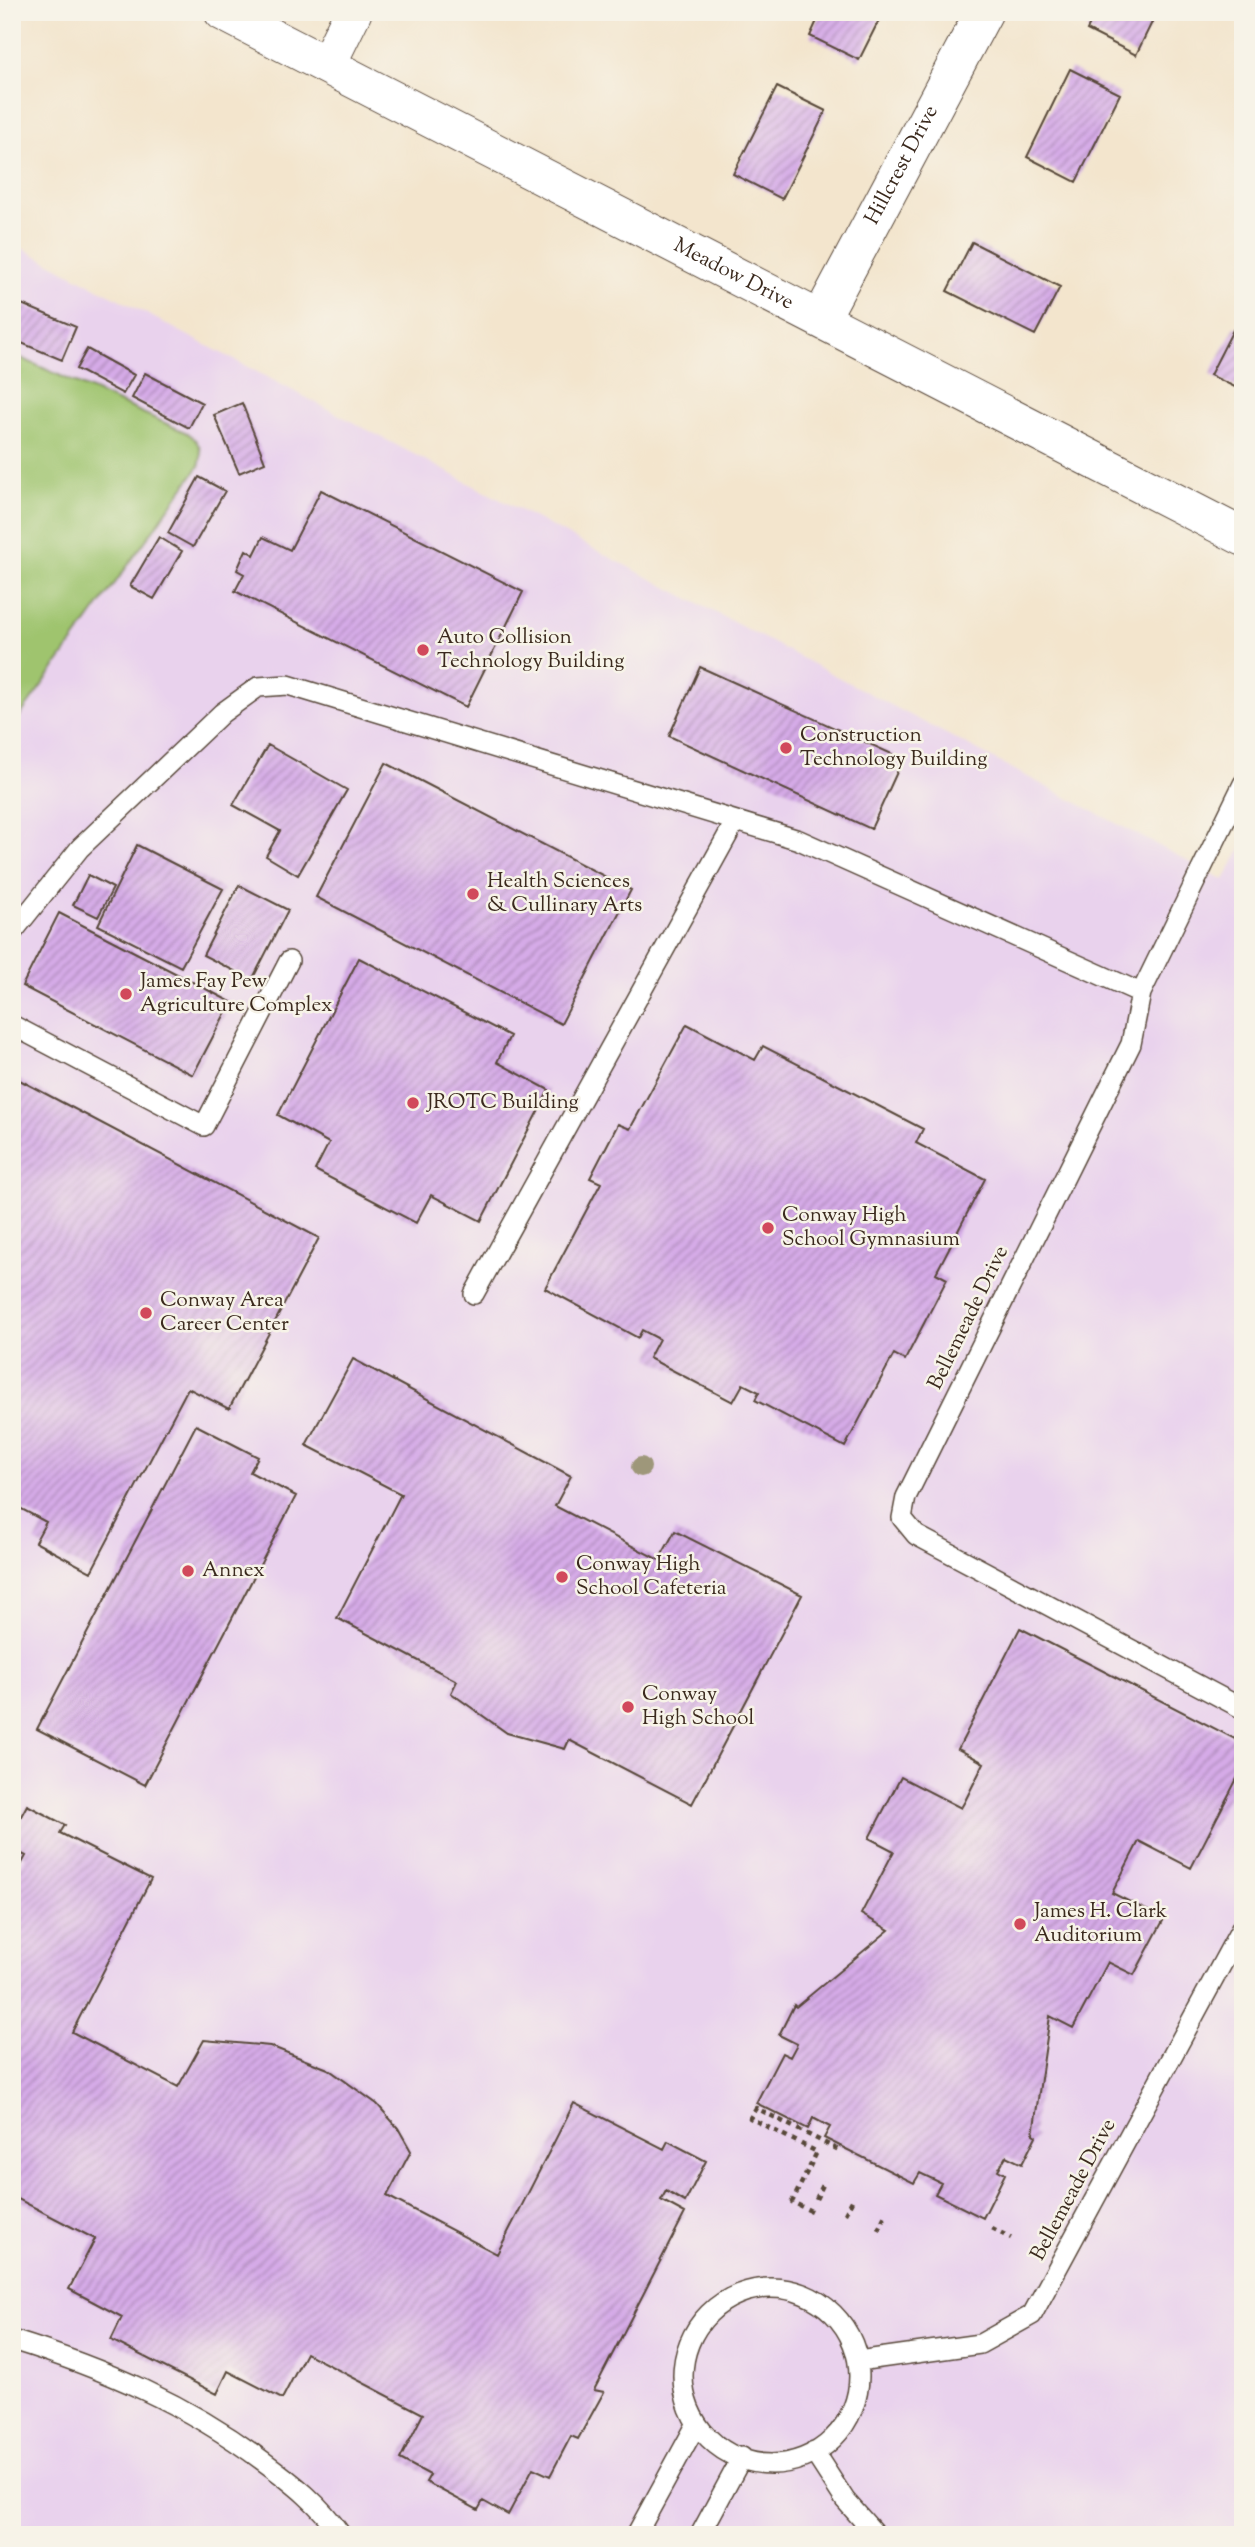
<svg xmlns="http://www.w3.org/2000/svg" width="1255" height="2547" viewBox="0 0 1255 2547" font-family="'Sorts Mill Goudy',serif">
<defs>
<pattern id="building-hatch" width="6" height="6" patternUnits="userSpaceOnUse" patternTransform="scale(1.75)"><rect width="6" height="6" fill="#d6abe8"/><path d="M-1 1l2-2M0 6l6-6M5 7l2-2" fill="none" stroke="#af8bbb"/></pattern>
</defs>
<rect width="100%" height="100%" fill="#f7f3e8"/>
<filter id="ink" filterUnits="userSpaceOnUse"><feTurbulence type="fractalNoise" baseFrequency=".0143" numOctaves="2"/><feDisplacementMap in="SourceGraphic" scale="14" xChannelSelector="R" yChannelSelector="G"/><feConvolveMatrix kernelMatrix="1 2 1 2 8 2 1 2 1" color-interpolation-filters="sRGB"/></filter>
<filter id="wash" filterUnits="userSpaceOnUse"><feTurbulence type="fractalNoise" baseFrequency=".00686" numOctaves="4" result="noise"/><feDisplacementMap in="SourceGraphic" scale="28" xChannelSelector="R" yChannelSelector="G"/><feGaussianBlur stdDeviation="1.57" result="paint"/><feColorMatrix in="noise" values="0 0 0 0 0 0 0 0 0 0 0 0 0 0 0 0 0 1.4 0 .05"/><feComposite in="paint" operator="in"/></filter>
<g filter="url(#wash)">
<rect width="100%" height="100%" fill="#f3e5cd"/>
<path fill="#e9d2ed" d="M12,243L1224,880L1243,845V2535H12Z"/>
<path fill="#9fc46e" stroke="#6d7746" stroke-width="2" d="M12,354L187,433C199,440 204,452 199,466L12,727Z"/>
<g id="blocks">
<path fill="url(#building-hatch)" d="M821,12H883L859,60L810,36Z
M1096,12H1157L1136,55L1087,30Z
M1070,69L1120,94L1076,182L1027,157Z
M777,87L826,111L782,199L733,174Z
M972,242L1060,287L1035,335L947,291Z
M12,300L76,327L62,360L12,339Z
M1235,326L1243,330V391L1210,375Z
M87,349L134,375L123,394L76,369Z
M145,373L202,403L189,428L132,398Z
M242,403L265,462L239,473L214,415Z
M199,477L225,491L193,547L168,533Z
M321,490L523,592L466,707L235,591L244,574L237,570L246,550L254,555L263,537L290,550Z
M159,537L182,551L154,599L130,586Z
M700,667L903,759L871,829L669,736Z
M268,745L347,790L298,875L266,856L280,831L233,805Z
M386,763L631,890L561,1024L316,897Z
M137,845L223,889L181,967L98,925Z
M88,875L113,888L98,917L73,905Z
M239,885L288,910L252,980L203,955Z
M59,913L231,1002L193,1075L22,986Z
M359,958L510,1036L497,1062L549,1090L481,1221L431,1195L416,1223L315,1170L329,1143L278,1115Z
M687,1024L755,1060L763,1046L923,1129L916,1143L985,1179L936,1273L947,1279L905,1360L894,1354L845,1447L755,1400L759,1392L743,1384L733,1402L649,1358L659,1339L642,1330L638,1338L545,1288L601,1183L590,1178L618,1124L630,1129Z
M12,1076L319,1238L229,1409L188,1388L91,1572L35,1542L46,1522L12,1504Z
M353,1359L571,1476L555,1506L659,1560L675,1531L802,1595L692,1804L569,1740L565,1749L507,1733L451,1693L457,1681L337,1618L401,1494L306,1445Z
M196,1425L258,1457L250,1472L296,1496L145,1785L37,1729Z
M1020,1628L1243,1743V1767L1191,1868L1139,1841L1112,1893L1164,1919L1134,1975L1108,1962L1073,2028L1050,2016L1033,2134L1036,2136L1022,2164L1006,2156L998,2170L1005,2174L983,2218L935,2194L941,2183L920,2173L914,2183L824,2138L830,2127L813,2118L808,2129L756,2103L782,2053L790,2057L797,2044L779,2035L794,2005L796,2007L889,1930L861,1914L894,1851L869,1838L901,1777L961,1808L965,1801L984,1763L958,1749Z
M27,1805L65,1825L60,1833L151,1879L72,2032L178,2087L204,2040L270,2046L328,2069L377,2104L398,2128L411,2151L387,2196L497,2254L574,2103L664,2149L668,2141L706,2161L685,2202L666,2191L661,2200L685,2213L594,2390L604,2392L578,2439L571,2436L550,2476L533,2468L508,2515L483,2501L478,2510L426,2482L430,2475L400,2459L423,2414L306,2353L282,2399L228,2371L217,2394L111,2340L122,2317L69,2289L95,2239L12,2196V1861L21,1865L26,1856L12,1849V1833Z"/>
</g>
</g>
<g filter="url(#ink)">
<use href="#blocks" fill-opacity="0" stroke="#574638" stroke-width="2"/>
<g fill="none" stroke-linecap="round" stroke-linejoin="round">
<g stroke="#574638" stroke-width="22">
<path id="service" d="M1243,784L1141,993L1131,1044L906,1497L902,1518L916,1535L1243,1709
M12,933L80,848L222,713L258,687L288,685L799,840L1141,993
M12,1025L204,1126L289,961
M474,1294L735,822
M683 2376a88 88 0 1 1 176 0a88 88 0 1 1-176 0Z
M12,2340C103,2368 187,2404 263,2461C293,2483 320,2504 341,2535
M858,2361L980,2344L1032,2315L1243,1925
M814,2452L845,2500L876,2535
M636,2535L696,2425
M700,2535L742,2457"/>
</g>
<g stroke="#574638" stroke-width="39">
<g id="minor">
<path id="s1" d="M223,12L1243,537"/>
<path d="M327,65L353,12"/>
<path id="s2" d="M821,318L984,12"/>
</g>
</g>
<path stroke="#574638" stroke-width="4.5" stroke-dasharray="5 5" stroke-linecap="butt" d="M816,2199L825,2181
M811,2211L792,2202L817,2152L750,2118L756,2108L841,2151
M845,2214L854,2197
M992,2228L1011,2238
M878,2230L886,2213"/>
<use href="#service" stroke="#fff" stroke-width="19"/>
<use href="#minor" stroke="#fff" stroke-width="37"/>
</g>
<circle fill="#9e977a" cx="641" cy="1467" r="10"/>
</g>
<g fill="#d1495b" stroke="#f7f3e8" stroke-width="2.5">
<circle cx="423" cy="650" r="7"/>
<circle cx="786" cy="748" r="7"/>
<circle cx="473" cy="894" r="7"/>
<circle cx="126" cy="994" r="7"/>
<circle cx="413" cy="1103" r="7"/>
<circle cx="768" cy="1228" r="7"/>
<circle cx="146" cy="1313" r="7"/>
<circle cx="188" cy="1571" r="7"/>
<circle cx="562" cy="1577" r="7"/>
<circle cx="628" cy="1707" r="7"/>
<circle cx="1020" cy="1924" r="7"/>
</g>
<g text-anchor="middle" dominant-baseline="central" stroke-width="5" stroke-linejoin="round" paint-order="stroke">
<g font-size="21" fill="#3b2a1e" stroke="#f7f3e8">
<text stroke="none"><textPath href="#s2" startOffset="173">Hillcrest Drive</textPath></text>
<text stroke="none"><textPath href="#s1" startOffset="574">Meadow Drive</textPath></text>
<text transform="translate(969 1318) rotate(-64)">Bellemeade Drive</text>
<text transform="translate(1074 2190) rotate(-62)">Bellemeade Drive</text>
</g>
<g font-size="21" fill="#3b2a1e" stroke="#f7f3e8" text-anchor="start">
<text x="437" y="638">Auto Collision<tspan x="437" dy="24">Technology Building</tspan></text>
<text x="800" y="736">Construction<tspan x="800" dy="24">Technology Building</tspan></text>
<text x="487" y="882">Health Sciences<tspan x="487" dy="24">&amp; Cullinary Arts</tspan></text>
<text x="140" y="982">James Fay Pew<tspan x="140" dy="24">Agriculture Complex</tspan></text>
<text x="427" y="1103">JROTC Building</text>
<text x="782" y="1216">Conway High<tspan x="782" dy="24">School Gymnasium</tspan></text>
<text x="160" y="1301">Conway Area<tspan x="160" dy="24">Career Center</tspan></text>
<text x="576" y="1565">Conway High<tspan x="576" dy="24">School Cafeteria</tspan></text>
<text x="202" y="1571">Annex</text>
<text x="642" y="1695">Conway<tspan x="642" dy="24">High School</tspan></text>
<text x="1034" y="1912">James H. Clark<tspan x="1034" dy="24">Auditorium</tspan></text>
</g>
</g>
<rect width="1255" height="2547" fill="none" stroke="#f7f3e8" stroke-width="42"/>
</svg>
